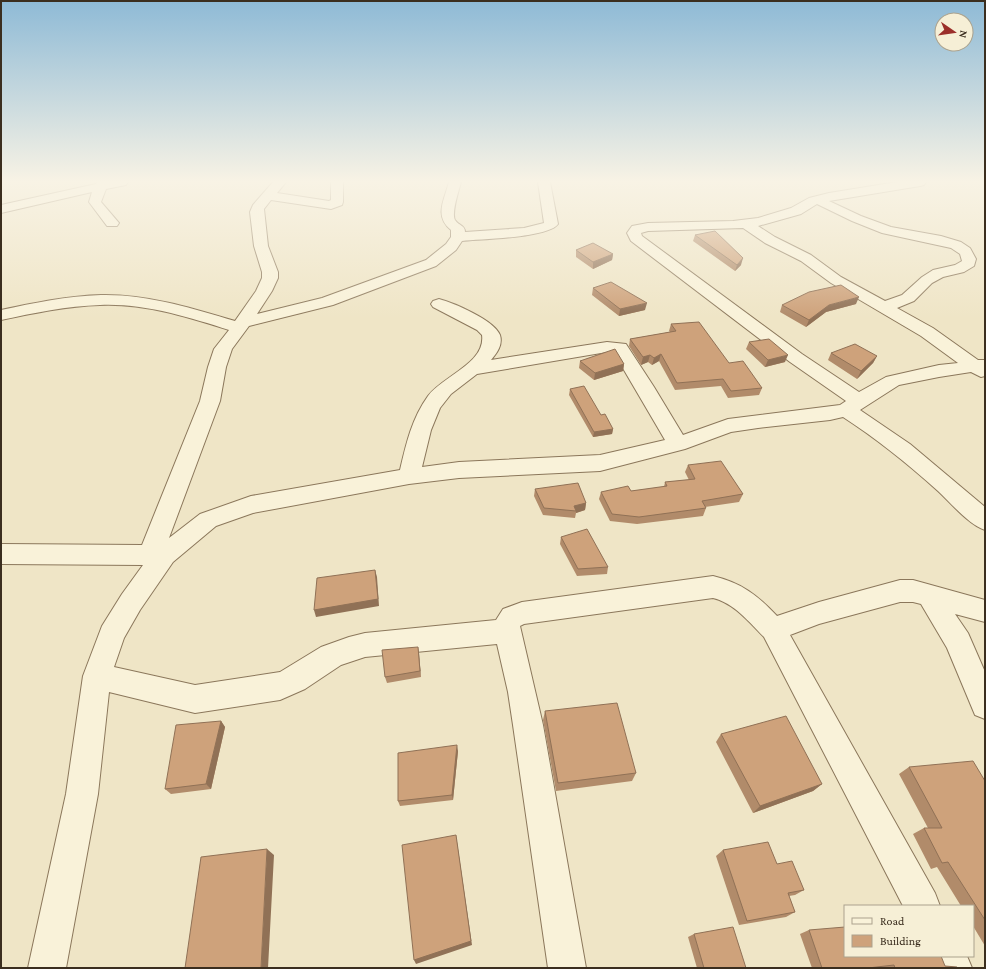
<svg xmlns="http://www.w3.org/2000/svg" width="986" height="969" viewBox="0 0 986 969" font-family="'Crimson Pro',serif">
<rect width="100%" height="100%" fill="#efe5c6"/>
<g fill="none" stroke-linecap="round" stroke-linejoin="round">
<g stroke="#8b775b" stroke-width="2">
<path id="minor" d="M97,182H128L126,185L106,189L101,202L119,223L117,226H107L89,202L92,192L1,213V205L96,184Z
M273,182H286L277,193L329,201L331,200V182H343V202L342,205L331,209L271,200L264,209L268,246L278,272V278L272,291L257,314L322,298L426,260L446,244L451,237V230C434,216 444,201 449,182H461C459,190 451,213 455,220C459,226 465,225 465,232L524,228L544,223L538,182H550L558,224C548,238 481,239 462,241L456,250L436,266L333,305L249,326L232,349L226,367L220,401L169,538L200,514L251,496L400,470C406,444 412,418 428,396C443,376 486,363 482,335L477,330L433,307L431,304L433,301L439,299C454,303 494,320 500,335C503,345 497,353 491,360L607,342L626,344L654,387L683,435L728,419L840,405L846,401L790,362L631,241L627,233L632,226L648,223L733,221L758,218L791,208L809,198L829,193L897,182H926L924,185L920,186L829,201L861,216L891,227L941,236L961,242L970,248L976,259L974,266L964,272L943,277L932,283L914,301L897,308L933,328L978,360H985V376L981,377L971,372L939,377L899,385L860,410L910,444L985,507V530C969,525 951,503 938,491C908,464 877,439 843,417L830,420L758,428L731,432L685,449L600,471L459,478L409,484L253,513L216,526L173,562L140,610L124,638L114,667L195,685L280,672L321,647L349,637L365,633L496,620L503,609L522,602L713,576C742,583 757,595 777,616L819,602L900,580H913L985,600V622L955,614L968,633L985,672V719L975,715L947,648L921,604L913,602H900L819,624L790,635L935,893L940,906H903L764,637C749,622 734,603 713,598L524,624L520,626L543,725L586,968H548L513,725L508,692L497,644L365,657L341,665L305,689L280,700L195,713L109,692L98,794L66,968H28L66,794L83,676L102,626L122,594L143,565L1,564V544L142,545L200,401L208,367L214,349L229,330C188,317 144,303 100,305C67,306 34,313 1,320V310C34,303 67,296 101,295C146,294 192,308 235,321L256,291L262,278V272L254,246L250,212L253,205ZM817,204L852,221L882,233L951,248L960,254L962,261L955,265L933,270L922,277L902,295L885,301L841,277L811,255L775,237L758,226L801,214ZM743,228L765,243L801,261L831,283L921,336L958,363L939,365L886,377L859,392L802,354L642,236L641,233L648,231ZM607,352L614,353L665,440L600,455L459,462L422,467L431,430L440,408L451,394L477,374Z
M929,956H967L972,968H934Z"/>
</g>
<use href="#minor" fill="#f9f2d9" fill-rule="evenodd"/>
</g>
<path fill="#b18b6a" d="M695,235L741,265L735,271L693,241Z
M576,250L613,254L612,260L593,269L576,257Z
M593,288L645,310L619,316L592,295Z
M856,304L826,312L806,327L780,312L782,305Z
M671,324L729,363L762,388L759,395L728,398L721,386L675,390L659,361L652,365L648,362L641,365L629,346L630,339L670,332L669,331Z
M749,342L785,362L765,367L746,349Z
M831,353L877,356L873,363L857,379L828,360Z
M580,361L624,364L623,371L594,380L579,368Z
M570,389L601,415L613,429L612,434L593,437L569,395Z
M688,465L743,494L739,502L705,507L706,508L703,516L637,524L610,521L599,499L601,492L631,491L664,487L665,482L689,480L685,472Z
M535,489L586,503L585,510L576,513L575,518L543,515L534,496Z
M561,537L608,567L607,574L577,576L560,544Z
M418,647L421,677L387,683L385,677Z
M545,711L636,773L632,781L556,791L543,720Z
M221,721L225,727L211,789L171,794L165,789Z
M721,734L822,784L813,791L753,813L716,742Z
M458,751L453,800L400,806L398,801Z
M909,767L985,781V946L973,926V906H961L937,867L931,869L913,834L924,828H928L899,774Z
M723,850L777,864L804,890L795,895L789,896L795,912L786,917L739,925L716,856Z
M809,930L845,956L945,966L957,968H812L800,934Z
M694,934L746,968H697L688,937Z"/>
<path fill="#907156" d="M613,254L612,260L593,269V262Z
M743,258L741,265L735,271L737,265Z
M859,297L856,304L826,312L806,327L809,320L829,305Z
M647,303L645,310L619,316L620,309Z
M661,354L659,361L652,365L654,358Z
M650,355L648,362L641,365L643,357Z
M788,355L785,362L765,367L768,360Z
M877,356L873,363L857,379L861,371Z
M624,364L623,371L594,380L595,373Z
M613,429L612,434L593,437L594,432Z
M586,503L585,510L576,513V511L574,506Z
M375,570L377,577L379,606L316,617L314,610Z
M418,647L419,653L421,677L420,671Z
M221,721L225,727L211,789L206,784Z
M457,745L458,751L453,800L452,795Z
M822,784L813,791L753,813L760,806Z
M456,835L472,945L416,964L414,960Z
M267,849L274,855L268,968H261Z"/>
<path fill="#cea27b" stroke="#907156" d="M715,231L743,258L737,265L695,235Z
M593,243L613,254L593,262L576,250Z
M611,282L647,303L620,309L593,288Z
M841,285L859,297L829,305L809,320L782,305L809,292Z
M699,322L729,363L743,361L762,388L731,391L723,379L677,383L661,354L654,358L650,355L643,357L630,339L676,331L671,324Z
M769,339L788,355L768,360L749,342Z
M855,344L877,356L861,371L831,353Z
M615,349L624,364L595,373L580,361Z
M584,386L601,415L605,414L613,429L594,432L570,389Z
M721,461L743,494L702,501L706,508L639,517L612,514L601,492L628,486L631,491L667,486L665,482L695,479L688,465Z
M578,483L586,503L574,506L576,511L544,508L535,489Z
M587,529L608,567L578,569L561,537Z
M375,570L378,599L314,610L317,578Z
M418,647L420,671L385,677L382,650Z
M617,703L636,773L558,783L545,711Z
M786,716L822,784L760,806L721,734Z
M221,721L206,784L165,789L176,725Z
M457,745L452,795L398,801V753Z
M973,761L985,781V920L948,862L942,863L924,828H942L909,767Z
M456,835L471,941L414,960L402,845Z
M768,842L777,864L792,861L804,890L788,893L795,912L747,921L723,850Z
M267,849L261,968H185L201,857Z
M733,927L746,968H704L694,934Z
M845,927V956H941L945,966L957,967V968H895L894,965L868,968H822L809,930Z"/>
<linearGradient id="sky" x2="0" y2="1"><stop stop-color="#8ebad6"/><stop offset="0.57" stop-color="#f8f3e5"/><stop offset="1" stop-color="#f8f3e5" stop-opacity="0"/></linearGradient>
<rect width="986" height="318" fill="url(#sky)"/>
<rect width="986" height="969" fill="none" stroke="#3b2e1f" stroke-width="4"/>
<rect x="844" y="905" width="130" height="52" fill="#f6efd6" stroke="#aba28d"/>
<rect x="852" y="918" width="20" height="6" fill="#f9f2d9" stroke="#aba28d"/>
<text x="880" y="925" font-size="12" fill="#3b2e1f">Road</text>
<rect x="852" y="935" width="20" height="12" fill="#cea27b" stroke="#aba28d"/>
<text x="880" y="945" font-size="12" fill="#3b2e1f">Building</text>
<g transform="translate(954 32) rotate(103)"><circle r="19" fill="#f6efd6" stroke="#aba28d"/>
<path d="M0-3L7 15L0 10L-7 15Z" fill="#9b2f2a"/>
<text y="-6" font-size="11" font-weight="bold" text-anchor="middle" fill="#3b2e1f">N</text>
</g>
</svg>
